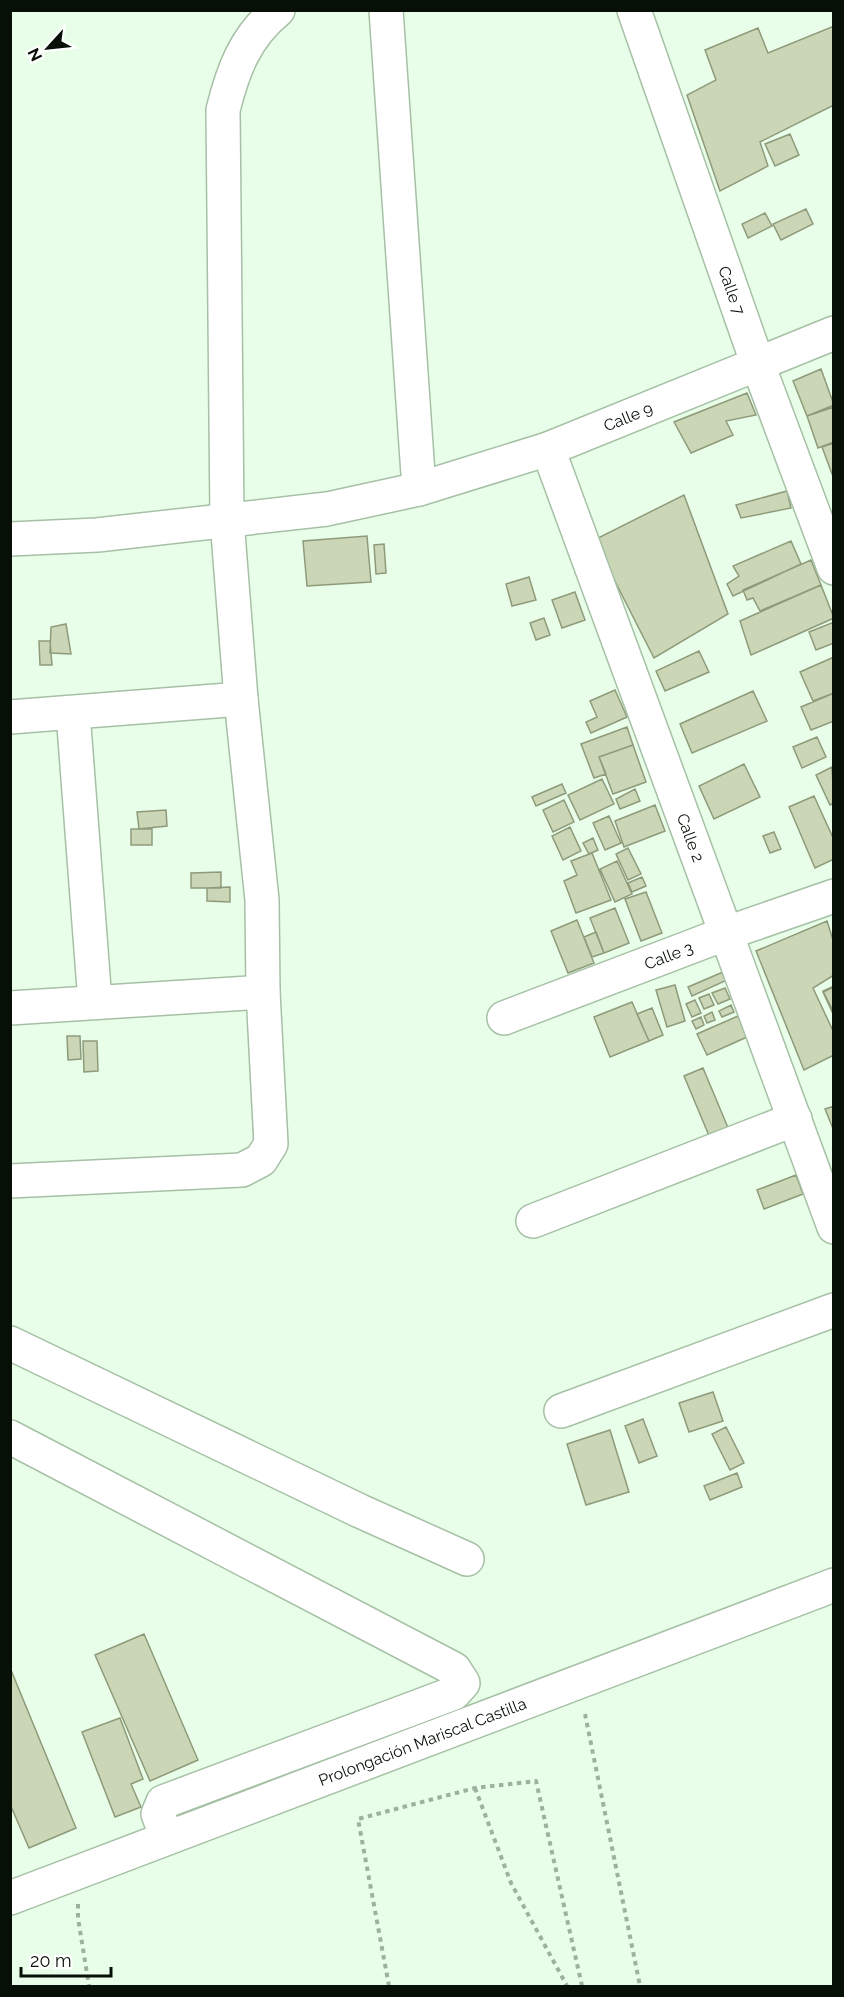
<svg xmlns="http://www.w3.org/2000/svg" width="844" height="1997" viewBox="0 0 844 1997" font-family="Raleway,sans-serif">
<rect width="100%" height="100%" fill="#e8fee8"/>
<path fill="#cad6b5" stroke="#8f9a7b" stroke-width="1.5" d="M834,26V105L760,142L768,166L720,191L687,95L716,80L705,50L758,28L768,53Z
M790,134L799,155L775,166L765,144Z
M806,209L813,224L781,240L773,224Z
M765,213L772,226L748,238L742,224Z
M821,369L834,405L807,416L793,381Z
M747,393L756,415L726,421L733,435L691,453L674,422Z
M834,407V442L818,448L807,416Z
M834,443V473L832,474L822,447Z
M787,491L791,508L741,518L736,505Z
M684,495L728,614L654,658L594,540Z
M367,536L371,582L307,586L303,541Z
M791,541L801,564L733,596L727,584L739,576L733,566Z
M384,544L386,573L376,574L374,545Z
M811,560L821,585L760,611L753,598L747,600L743,590Z
M529,577L536,600L512,606L506,584Z
M821,585L834,618L751,655L740,621Z
M575,592L585,620L562,628L552,600Z
M544,618L550,635L536,640L530,623Z
M834,622V643L816,650L809,632Z
M66,624L71,654L50,653L51,627Z
M39,641H50L52,665H40Z
M699,651L709,672L665,691L656,671Z
M834,657V693L813,701L800,672Z
M615,690L627,717L591,733L586,722L597,717L590,701Z
M753,691L767,721L692,753L680,724Z
M834,693V721L811,730L801,707Z
M627,727L633,745L599,757L606,774L594,778L581,744Z
M817,737L826,757L802,768L793,747Z
M633,745L646,782L613,794L599,757Z
M744,764L760,797L714,819L699,786Z
M832,767L834,803L830,805L816,775Z
M602,779L614,804L580,820L568,795Z
M562,784L566,793L536,806L532,797Z
M635,789L640,801L620,809L616,799Z
M814,796L834,840V859L815,868L789,807Z
M564,800L574,822L553,832L543,810Z
M655,805L665,831L624,847L615,821Z
M166,810L167,826L139,829L137,812Z
M609,816L621,843L605,850L593,823Z
M570,827L581,851L563,860L552,836Z
M131,829H152V845H131Z
M774,832L781,849L770,853L763,836Z
M593,838L598,850L589,854L583,843Z
M628,848L641,874L628,880L616,854Z
M592,853L611,900L576,913L564,881L577,875L571,861Z
M617,861L632,894L615,902L600,869Z
M221,872V888H191V873Z
M642,877L646,886L632,892L628,883Z
M230,887V902L207,901V888Z
M646,892L662,933L641,941L625,899Z
M615,908L629,943L604,953L590,918Z
M577,920L594,963L568,973L551,931Z
M827,921L834,943V975L813,988L834,1033V1055L804,1070L756,951Z
M596,932L604,953L592,957L584,937Z
M723,972L727,980L692,996L688,987Z
M675,985L685,1021L667,1027L656,990Z
M834,986V1013L823,991Z
M834,987V1016L823,992Z
M725,988L730,999L718,1004L712,993Z
M709,994L714,1005L704,1009L699,998Z
M695,1000L701,1013L692,1017L686,1004Z
M632,1002L649,1041L610,1057L594,1017Z
M731,1005L734,1012L722,1017L719,1011Z
M652,1008L663,1035L649,1041L637,1014Z
M712,1012L715,1020L707,1023L704,1016Z
M738,1016L747,1037L707,1055L697,1034Z
M701,1017L704,1025L696,1029L692,1021Z
M67,1036H80L81,1059L68,1060Z
M83,1041H97L98,1071L84,1072Z
M703,1068L729,1130L710,1138L684,1076Z
M834,1106V1131L825,1109Z
M796,1175L803,1194L764,1209L757,1190Z
M713,1392L723,1421L689,1432L679,1403Z
M643,1419L657,1456L639,1463L625,1426Z
M726,1427L744,1463L730,1470L712,1434Z
M610,1430L629,1492L586,1505L567,1444Z
M737,1473L742,1487L710,1500L704,1486Z
M144,1634L198,1760L150,1781L95,1655Z
M11,1670L76,1828L29,1848L10,1804Z
M120,1718L143,1779L131,1784L141,1807L115,1817L82,1732Z"/>
<g fill="none" stroke-linecap="round" stroke-linejoin="round">
<g stroke="#a6c0a6" stroke-width="36">
<g id="minor">
<path d="M386,10L419,489"/>
<path id="s1" d="M634,10L757,362L834,568"/>
<path id="s2" d="M548,449L834,1227"/>
<path id="s3" d="M10,539L97,535L327,509L419,489L548,449L834,333"/>
<path d="M73,713L95,1002"/>
<path d="M10,717L241,699"/>
<path d="M10,1008L263,992"/>
<path id="s4" d="M504,1018L727,933L834,896"/>
<path d="M10,1181L242,1170L261,1160L271,1144L263,992L262,900L241,699L227,520L223,110C233,70 245,37 278,10"/>
<path d="M533,1221L795,1119"/>
<path d="M10,1343L360,1511L467,1559"/>
<path d="M561,1411L834,1310"/>
<path d="M10,1437L454,1669L463,1683L454,1693L163,1802L158,1814L167,1838"/>
<path id="s5" d="M10,1898L834,1585"/>
</g>
</g>
<path stroke="#9eb09e" stroke-width="4" stroke-dasharray="4.5 4.5" stroke-linecap="butt" d="M585,1714L640,1986
M475,1788L511,1883L567,1986
M78,1904V1918L89,1986
M389,1986L358,1819L475,1788L536,1781L582,1986"/>
<use href="#minor" stroke="#fff" stroke-width="33"/>
</g>
<g text-anchor="middle" dominant-baseline="central" stroke-width="6" stroke-linejoin="round" paint-order="stroke">
<g font-size="16" fill="#071007" stroke="#fff">
<text stroke="none"><textPath href="#s1" startOffset="297">Calle 7</textPath></text>
<text stroke="none"><textPath href="#s3" startOffset="634">Calle 9</textPath></text>
<text stroke="none"><textPath href="#s2" startOffset="414">Calle 2</textPath></text>
<text stroke="none"><textPath href="#s4" startOffset="176">Calle 3</textPath></text>
<text stroke="none"><textPath href="#s5" startOffset="441">Prolongación Mariscal Castilla</textPath></text>
</g>
</g>
<rect width="844" height="1997" fill="none" stroke="#071007" stroke-width="24"/>
<g transform="translate(48 48) rotate(243)" stroke="#ffffff" stroke-width="4.5" paint-order="stroke">
<path d="M0-4.5L10 22L0 15L-10 22Z" fill="#071007"/>
<text y="-9" font-size="16" font-weight="bold" text-anchor="middle" fill="#071007">N</text>
</g>
<path d="M21 1967v9h90v-9" fill="none" stroke="#071007" stroke-width="3"/>
<text x="30" y="1967" font-size="18" fill="#071007" stroke="#ffffff" stroke-width="4.5" paint-order="stroke">20 m</text>
</svg>
